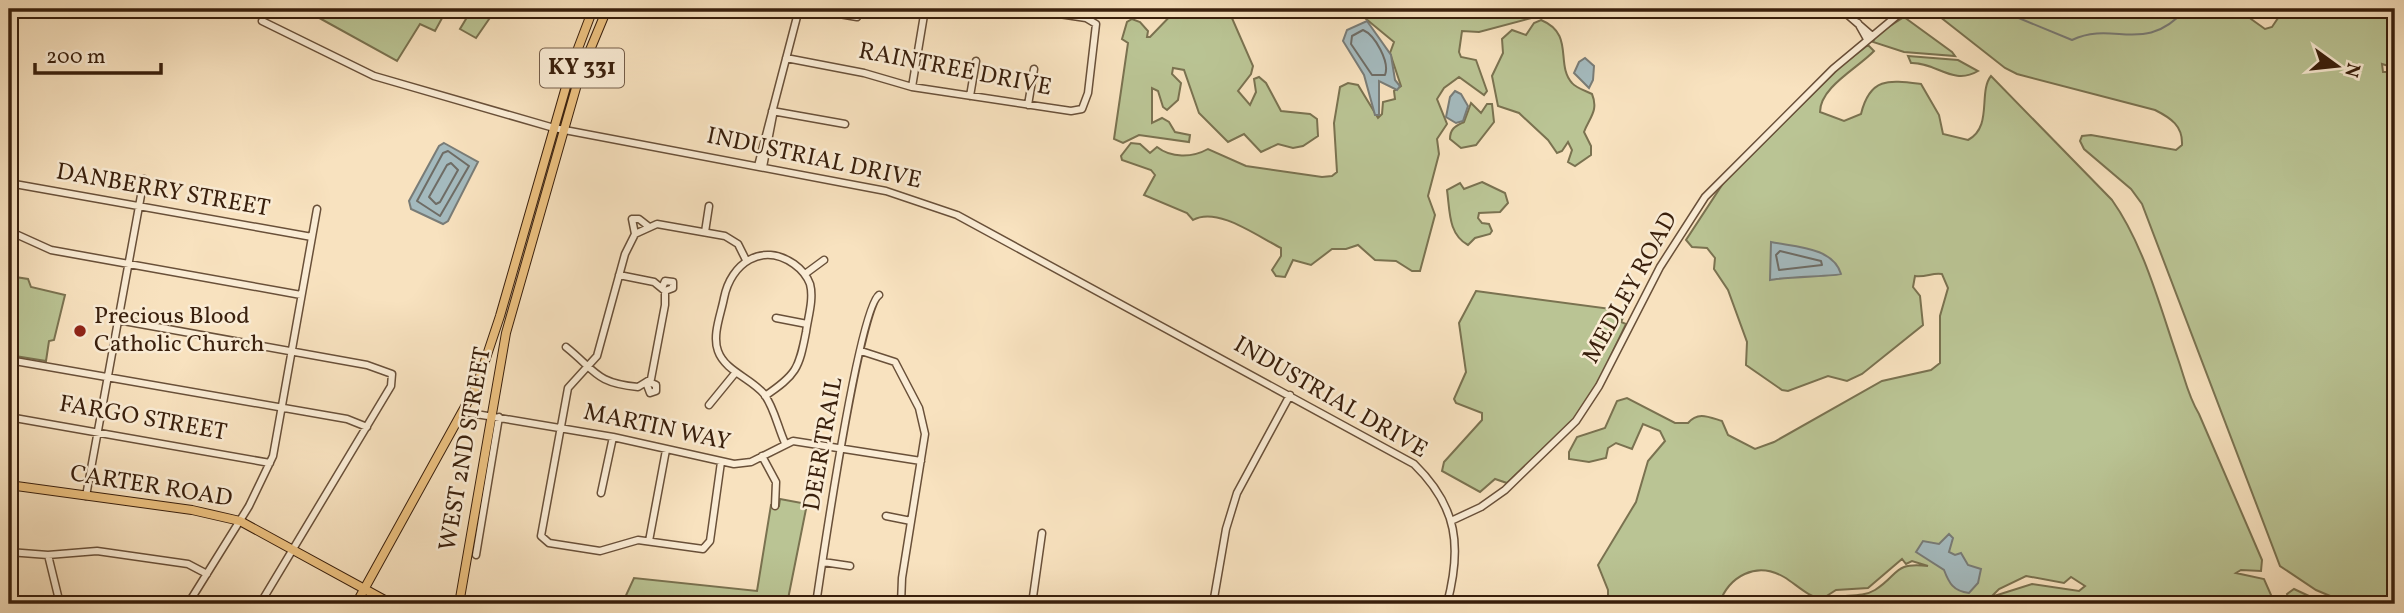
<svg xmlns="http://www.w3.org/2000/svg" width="2404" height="613" viewBox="0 0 2404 613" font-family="Vollkorn,serif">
<rect width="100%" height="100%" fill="#f8e2bf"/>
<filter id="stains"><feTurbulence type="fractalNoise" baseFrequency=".00286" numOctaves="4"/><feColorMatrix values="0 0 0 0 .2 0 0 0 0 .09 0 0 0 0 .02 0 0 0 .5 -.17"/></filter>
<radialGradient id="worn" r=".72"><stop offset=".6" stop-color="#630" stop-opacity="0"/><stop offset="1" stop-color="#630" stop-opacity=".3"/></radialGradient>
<path fill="#bac494" stroke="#7a7250" stroke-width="2" fill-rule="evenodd" d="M303,9H447L435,31L420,24L397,61Z
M472,9H496L476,38L460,29Z
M1177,9H1228L1253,66L1251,74L1238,91L1250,105L1256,92L1254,79L1259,77L1266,83L1281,111L1310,114L1317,119L1318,136L1303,146L1293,148L1278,144L1261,152L1244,134L1228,142L1199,113L1184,70L1173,68L1172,74L1181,83L1178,100L1167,110L1163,107L1158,91L1152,88V123L1162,118L1169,122L1175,132L1190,135L1189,142L1139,135L1123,143L1114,139L1128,43L1122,39L1127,22L1132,19L1140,22L1148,31L1147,37H1150Z
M1354,9H1565L1479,32L1462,31L1459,52L1461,57L1476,60L1487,91L1484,95L1459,77L1444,88L1437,99L1447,124L1437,139L1439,154L1428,196L1435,215L1420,271H1412L1396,261L1375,260L1358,245L1346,249H1332L1311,265L1293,260L1285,277L1276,276L1272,270L1281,256V248C1257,236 1217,206 1193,220L1187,213L1144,195L1155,175L1151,170L1122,160L1121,156L1131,143L1140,144L1150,153L1157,147C1171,158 1192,158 1208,149L1246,166L1322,177L1332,176L1337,172L1334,123L1340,87L1348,83L1358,85L1378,118L1382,114L1383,102L1395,99L1394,91L1401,86L1390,53L1394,42Z
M1930,9H2237L2265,29L2272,27L2280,15L2278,9L2395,11V68L2382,64L2383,72H2395V604H2349L2316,590L2280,566L2142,204L2131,189L2084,149L2080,141L2082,136L2091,135L2176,150L2182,145C2183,126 2171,118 2155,110L2017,74L2005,68Z
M1904,17L1952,52L1955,56L1904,52L1873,42L1876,35Z
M1541,20C1575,34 1555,64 1572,83C1576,88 1586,91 1592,94C1599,111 1589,118 1584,132L1591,146V155L1575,166L1568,162L1572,150L1568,142L1562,151L1557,153L1548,140L1519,113L1498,106L1492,76L1503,53L1502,39L1512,30L1526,35L1534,23Z
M1868,45L1874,51C1858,68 1820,87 1820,112L1844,121L1861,114C1870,77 1889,80 1921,84L1939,115L1943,134L1968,140C1993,127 1978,92 1991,76L2112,200C2144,245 2160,307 2178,359C2185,379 2188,396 2199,414L2262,560L2261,571L2241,570L2236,573L2264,579L2275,604H1974L1977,602L1967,604L1956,598L1961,604H1825L1830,598C1844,594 1862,598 1875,590C1900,574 1893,562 1928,566L1912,561L1906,564L1902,559L1868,588L1836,590L1822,599C1808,597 1796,584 1784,577C1756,561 1729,576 1719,604H1608V590L1598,565L1636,502L1648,461L1665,441L1660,431L1643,424L1632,449L1616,443L1608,448L1606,458L1589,462L1569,459V452L1577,437L1605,428L1617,401L1627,398L1675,423H1688C1698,411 1709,417 1722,421L1728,435L1755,449L1774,442L1882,381L1931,370L1940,363V316L1948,288L1942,274C1933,272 1925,278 1915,276L1913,287L1920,296L1923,325L1862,374L1847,381L1828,376L1788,391L1782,390L1746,365L1747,342L1728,290L1714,269L1715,258L1707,248L1692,247L1686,240L1724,182L1842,65ZM2026,576L2064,583L2071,577L2085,586L2079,591L2032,584L1991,597L1999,589Z
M1908,56L1958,60L1978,71C1953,86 1936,62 1911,63Z
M1471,103L1481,113L1487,104H1492L1494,122L1476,145L1461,148L1450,139C1450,128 1456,126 1464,122Z
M1482,182L1505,193L1508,203L1500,212L1479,213L1478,218L1482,223L1489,224L1492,231L1490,234L1475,238L1468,245C1448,234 1450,211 1447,190L1460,183L1464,189Z
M9,276L28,279L31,287L65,295L54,340L49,341L46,361L9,355Z
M1476,291L1626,311L1621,322L1626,324L1593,393L1574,419L1507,483L1495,479L1480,492L1442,471L1444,462L1482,420V413L1456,403L1454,399L1466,372L1459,323Z
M780,499L807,504L787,604H622L634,578L757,591L771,505L779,506Z
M2294,589L2326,604H2291L2287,594Z"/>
<path fill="#a4babe" stroke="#797c77" stroke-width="2" d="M1367,21L1391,55L1395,80L1400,86L1397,90L1379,81V115H1375L1364,75L1343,41L1347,30Z
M1585,58L1594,66L1593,80L1589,88L1574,73L1579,62Z
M1455,91L1461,94L1468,106L1463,121L1456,123L1446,117L1450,97Z
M444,143L478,162L448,221L443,224L411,209L409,201L439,146Z
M1771,242C1795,247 1833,247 1841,274C1838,276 1783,277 1770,280Z
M1949,534L1953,538L1949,552L1955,555L1961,553L1968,565L1981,569L1978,583L1969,593C1953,591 1949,583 1944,570L1916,552L1923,541L1939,544Z"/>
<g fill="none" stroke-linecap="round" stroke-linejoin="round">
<path stroke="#6e6c65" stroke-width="2" d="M1363,30C1375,35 1390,62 1385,75H1372L1351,44L1352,36Z
M448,151L469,166L440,216L417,201L443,153Z
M451,163L458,170L440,202L436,204L429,197L447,165Z
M1780,251L1821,261L1822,265L1779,270L1776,255Z"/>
<path stroke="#797c77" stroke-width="2" d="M1997,9L2072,40C2115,20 2144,56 2186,9"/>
<g stroke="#695039" stroke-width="9">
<path id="minor" d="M810,9L857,17
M1841,9L1871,35
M262,21L374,76L554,128L886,191L957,215L1414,464C1458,507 1462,547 1447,604
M1858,23L1867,39
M786,58L864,73L912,87L1071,111L1082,109L1088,93L1096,24L1086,18L1026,9
M912,87L925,9
M970,96L976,61
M1028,105L1034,69
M772,111L845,124
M758,166L799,9
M763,167L773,115
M9,183L312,237
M9,231L51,250L301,295
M705,232L709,206
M635,234L632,219H639L648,226
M805,274L824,260
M662,288L665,281L673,282V288L665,291
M776,318L807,324
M118,320L367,365L392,374L391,386L260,604
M566,347C596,371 595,383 638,387L651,379L665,305V291L654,282L619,275
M861,351L895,362L919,408L925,434L902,578L901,604
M9,360L347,419L367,427
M647,385L650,393L656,391V385L649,382
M765,396C796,375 799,369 806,332C808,317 814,299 810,284C807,276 801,269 794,264C762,242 731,263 724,298C721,314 712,335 718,351C725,371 751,378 764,394C774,407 778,428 785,443
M709,405L736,372
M464,412L613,437L734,464L751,462L793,441L921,461
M9,417L270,463
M762,456L776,482L775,506
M721,462L710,541L703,549L638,540L600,551L549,543L541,536L568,388L597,356L625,254L635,234L657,224L725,236L738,244L746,260
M601,493L613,437
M86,496L144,179
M886,516L911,521
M1451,521L1481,507L1505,490L1576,421L1599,386L1660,267L1705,197L1833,69L1905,9
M649,541L666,450
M9,552L48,555L97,551L188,564L207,574
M48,555L60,604
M476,555L499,417
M823,562L850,566
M9,601L48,604
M58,604L88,601L116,604
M188,604L249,506L273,456L317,209
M816,604C822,564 859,308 879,295
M1032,604L1042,533
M1213,604L1226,529L1237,493L1290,395"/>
</g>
<g stroke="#391f0c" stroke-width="10">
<path id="major" d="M9,485L192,510L240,521L392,604
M356,604L477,385L500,316L574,59L593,9
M459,604L506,333L580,74L607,9"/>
</g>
<use href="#minor" stroke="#faecd5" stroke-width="6"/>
<use href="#major" stroke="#ecc180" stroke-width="8"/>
</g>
<circle fill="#8f2418" stroke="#faecd5" stroke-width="2.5" cx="80" cy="331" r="7"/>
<g text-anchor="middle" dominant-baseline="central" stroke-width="5" stroke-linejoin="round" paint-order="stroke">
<rect fill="#faecd5" stroke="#735c48" stroke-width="2" x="540" y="48.5" width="84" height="39" rx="5"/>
<g font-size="23" font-weight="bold" fill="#391f0c">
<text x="582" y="68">KY 331</text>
</g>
<g font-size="24" fill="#391f0c" stroke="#faecd5">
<text transform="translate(955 70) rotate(11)">RAINTREE DRIVE</text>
<text transform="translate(814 159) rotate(12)">INDUSTRIAL DRIVE</text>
<text transform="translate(163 191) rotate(10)">DANBERRY STREET</text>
<text transform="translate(1631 288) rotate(-61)">MEDLEY ROAD</text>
<text transform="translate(1330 398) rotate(30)">INDUSTRIAL DRIVE</text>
<text transform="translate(143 419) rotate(10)">FARGO STREET</text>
<text transform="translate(657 428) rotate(12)">MARTIN WAY</text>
<text transform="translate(824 444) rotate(-80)">DEER TRAIL</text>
<text transform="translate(466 449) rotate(-80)">WEST 2ND STREET</text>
<text transform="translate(151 487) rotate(9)">CARTER ROAD</text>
</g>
<g font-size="24" fill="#391f0c" stroke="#faecd5" text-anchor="start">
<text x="94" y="317">Precious Blood<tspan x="94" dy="28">Catholic Church</tspan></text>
</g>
</g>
<rect width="2404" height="613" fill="none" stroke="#f8e2bf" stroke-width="35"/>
<rect x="10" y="10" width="2383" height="592" fill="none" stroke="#391f0c" stroke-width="3.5"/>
<rect x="18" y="18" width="2369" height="578" fill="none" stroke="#391f0c" stroke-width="2"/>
<g transform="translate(2337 66) rotate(105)" stroke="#faecd5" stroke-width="5" paint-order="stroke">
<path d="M0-5L12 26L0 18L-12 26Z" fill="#391f0c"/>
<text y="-10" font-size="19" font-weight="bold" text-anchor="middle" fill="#391f0c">N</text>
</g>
<path d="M35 63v10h126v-10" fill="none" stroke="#391f0c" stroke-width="3.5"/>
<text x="46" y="63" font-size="21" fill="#391f0c" stroke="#faecd5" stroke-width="5" paint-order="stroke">200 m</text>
<rect width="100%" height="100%" filter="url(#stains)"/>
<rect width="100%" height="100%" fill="url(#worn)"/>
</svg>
